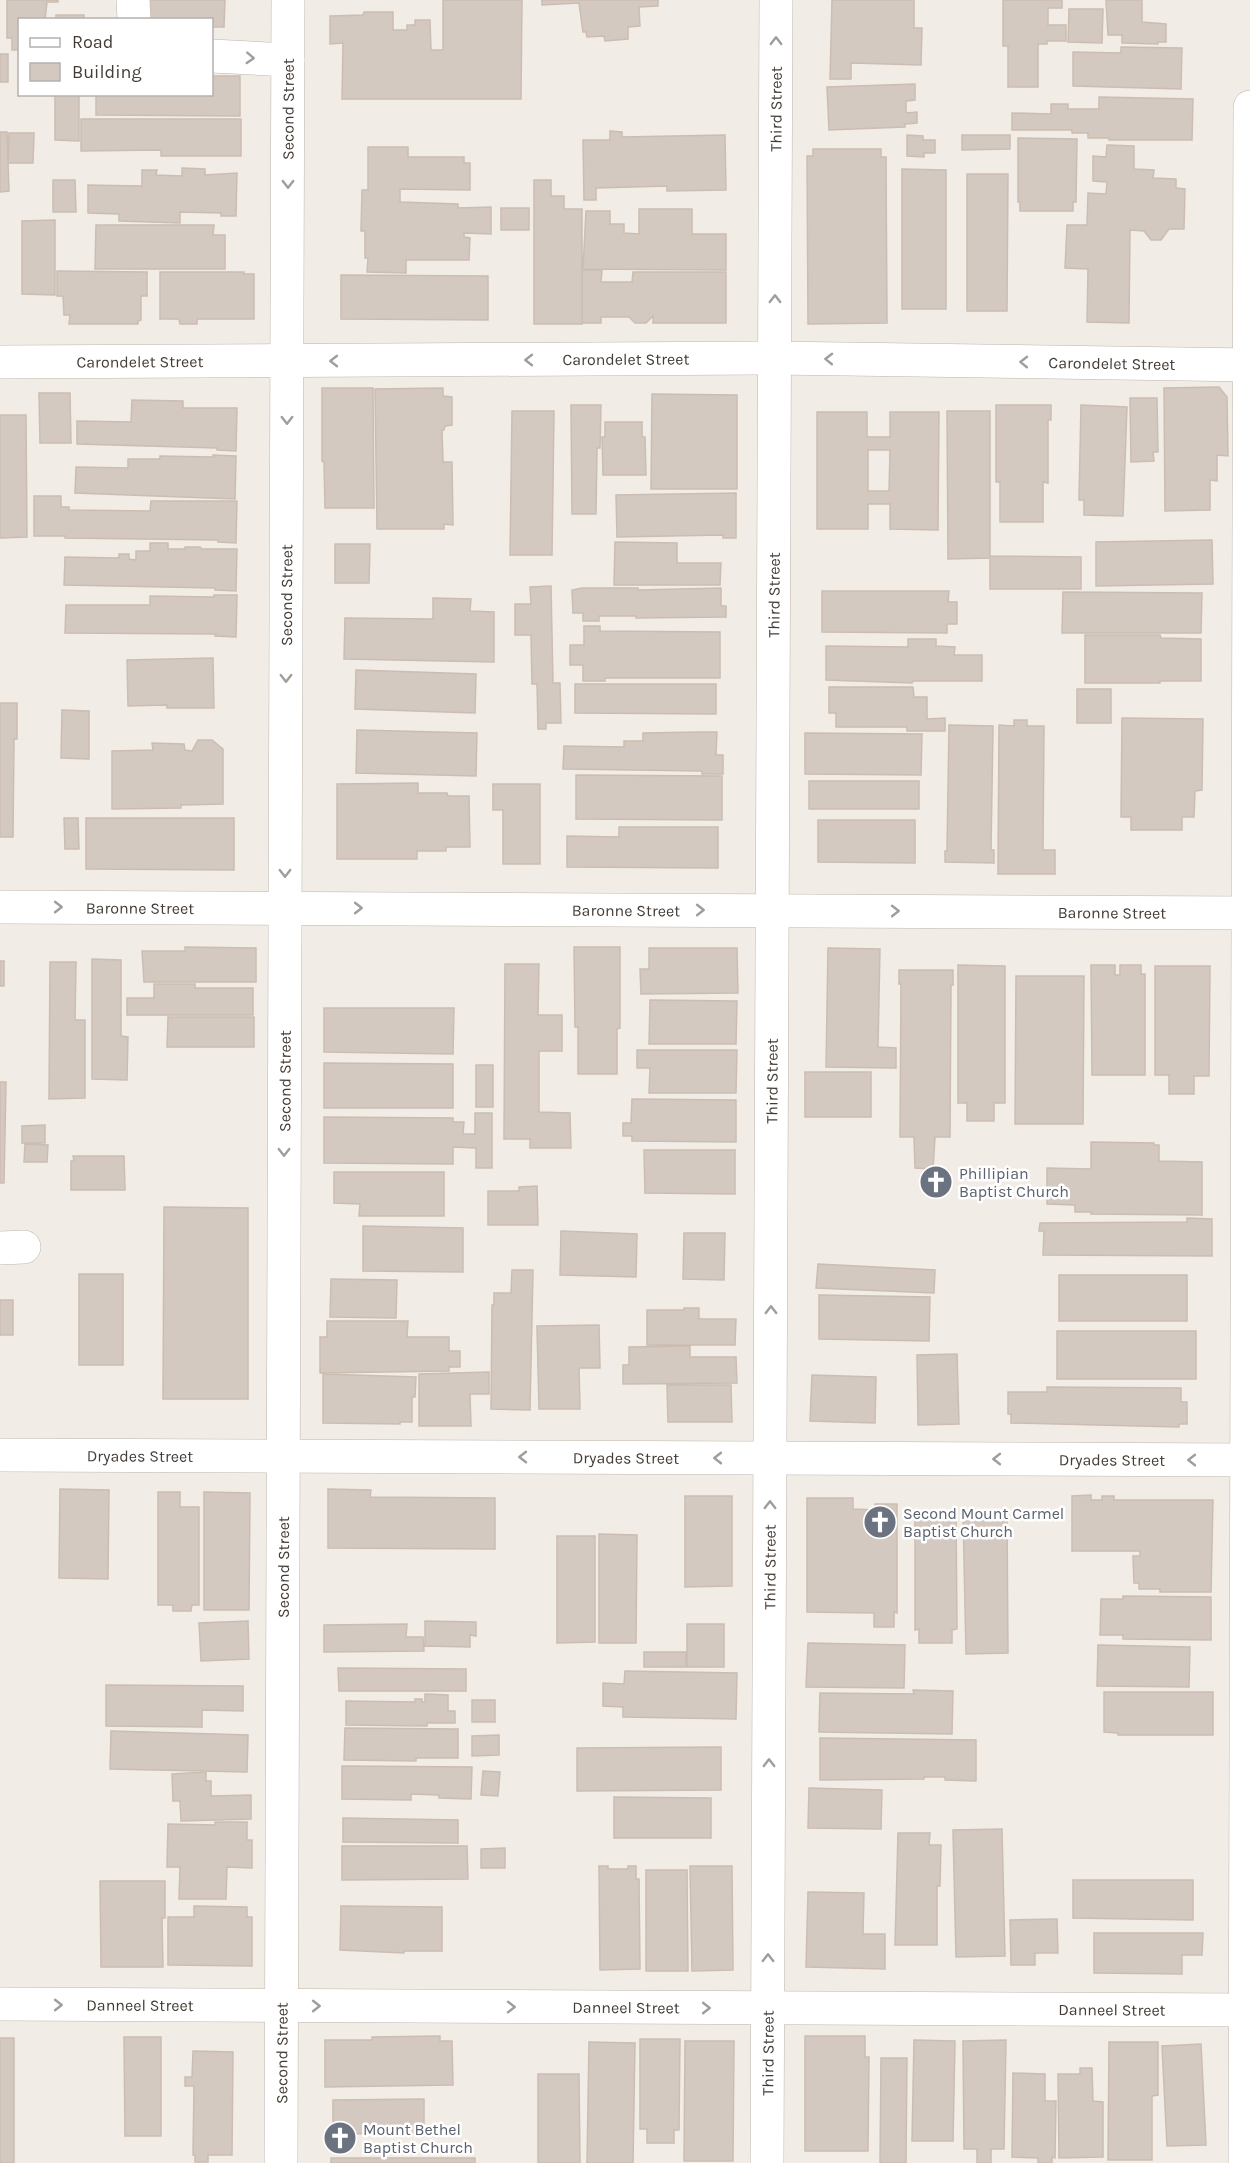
<svg xmlns="http://www.w3.org/2000/svg" width="1250" height="2163" viewBox="0 0 1250 2163" font-family="Karla,sans-serif">
<rect width="100%" height="100%" fill="#f1ece6"/>
<path fill="#d4c9c0" stroke="#cbbdb1" stroke-width="1.5" fill-rule="evenodd" d="M7,0H58V2H47L45,20H20V50H12V38H7Z
M149,0H225L224,27H212V20H149Z
M443,0H522L521,99H342L343,43L330,44V16L363,15L364,12H393V30H407V25H415V20H430L431,50H443Z
M542,0H658V6L639,7L640,26L628,27V39L605,41L604,36L587,37L586,32H583L579,3L542,5Z
M832,0H914V28H922L921,65L851,63V79H830Z
M1003,0H1062V8H1048V25H1066V41H1047V44H1038V87H1008V46H1003Z
M1106,0H1142V22L1166,24V42H1158V44L1122,43V35H1108Z
M1069,9H1103L1102,43L1068,42Z
M56,15H84V20H56Z
M1121,47L1182,48L1181,89L1073,86V52L1121,53Z
M0,54H8V82H0Z
M212,76H240V116L96,115V94H212Z
M915,84V100L906,101V113L917,112V123L905,124V127L829,130L827,87Z
M55,94H79V141L55,140Z
M1099,97L1193,99L1192,140H1109V138H1088V133H1072V130H1012V113L1051,114V104H1068V109H1099Z
M81,119H241V156H161V150L81,151Z
M610,131L622,132V137L725,135L726,190L667,191V186L596,188V200H584L583,140H610Z
M0,132H7L9,191L0,192Z
M9,133H34L33,163H8Z
M907,135L923,136V140H935V153H924V157L907,156Z
M962,135H1010V149L962,150Z
M1018,138L1077,139L1076,202H1073V211H1020V202H1018Z
M1107,145L1134,146V169L1154,170L1153,178L1176,179V188L1185,189L1184,229H1169L1161,240H1151L1144,231L1130,230L1129,323L1087,322L1088,269L1065,268L1067,225H1087L1088,193L1106,194L1107,182L1093,181V156L1106,157Z
M368,147H408V157H464V163H470V190L400,189V202L458,204V208L491,207V234L464,233V237L470,238L469,260H406V273L367,272L368,258H365V231H361L362,190H368Z
M813,149H881V157H886L887,323L808,324L807,156H813Z
M182,168L205,169V175L237,173L236,216H221V213L180,212V223L119,221V214L88,213V185L142,186V170H157L156,175L182,176Z
M902,169L946,170V309H902Z
M967,174H1008L1007,311H967Z
M53,180H75L76,212H53Z
M534,180H551V196H564V209H582V324H534Z
M501,208H529V230H501Z
M639,209H692V234H726V270L583,269L586,211H610V224H624V233L639,234Z
M55,220V295L22,294V221Z
M96,225H214L213,235H225V269H95Z
M582,270H602L601,282H632L633,272H726V323H653V316L646,323H635L629,317H601V323H582Z
M57,271L147,272V296H141V320L138,321V324H69L70,315H64L63,296H57Z
M160,272H244V274H254V319H197V324H180L179,319H160Z
M341,275L488,276V320L341,319Z
M1219,387L1227,397L1228,456L1217,455V481L1210,480V510L1165,511L1164,388Z
M322,388H373L374,508H325L324,462L322,461Z
M443,388V396L452,397V425L445,426L444,430H442L443,462H452L453,525L444,524V529H377L375,389Z
M39,393H70L71,443H40Z
M652,394L737,395V489H651Z
M1130,398H1157L1158,452H1153L1154,461L1131,462Z
M132,400L183,401V408H237L236,451L217,450V448L77,444V421L131,422Z
M571,405H601L600,448H597L596,514H572Z
M996,405H1051V420H1048V483L1043,482V522H1000V482H996Z
M1081,405L1127,407L1123,516L1084,515V500H1079Z
M512,411H554L552,555H510Z
M947,411H990V558L948,559Z
M817,412H867V437H890V412H939L938,530L890,529V504H868V529H817ZM868,450H890L889,491H868Z
M0,415H26L27,537L0,538Z
M605,422H642V437H645L646,475H603L602,437H605Z
M213,455L236,456L235,499L75,493L76,467L128,468V459H160V456L214,457Z
M736,493V538H723V535L617,537L616,495Z
M34,496H61V507H69V510L150,511L151,501H237L236,543L218,542V540L65,538V536H34Z
M1212,540L1213,584L1096,586V542Z
M615,542L677,543V563H721L720,585H614Z
M150,543H168V549H185V547H200L202,549H237L236,591L215,590V588L64,585L65,557L119,558V554H129V559L136,560V551H150Z
M335,544H370L369,583H335Z
M990,556L1081,557V589H990Z
M551,586L553,683H560L561,723H546V729H538L537,684H532L531,635H515V604H531L530,587Z
M582,588H638V590L721,588V606H726V617L636,618V616H599V621H583V613H573L572,590Z
M822,591H949L948,602H957V624H947V633L822,632Z
M1063,592L1202,593L1201,633H1062Z
M214,595H237L236,637L215,636L216,634L65,633L66,605H150V596L214,597Z
M433,598L471,599L470,611L494,612V662L344,659L345,618L433,619Z
M584,626H600V631L720,632V678H605V681H583V665H570V645H584Z
M1085,635H1160L1161,638L1201,639V681H1160V683H1085Z
M908,639H936V646L955,647L954,655H982V681H913L912,683L826,680V646L908,647Z
M213,658L214,708H167V705L128,706L127,660Z
M356,670L476,674L475,713L355,709Z
M575,684H716V714L575,713Z
M829,687H913L914,697H927V719L945,718V731H907V727H836V713H829Z
M1077,689H1111V723H1077Z
M0,703H17V739H14L13,837H0Z
M62,710L89,711V759L61,758Z
M1122,718L1203,719L1202,790L1195,791L1194,817H1182V830H1131V817H1121Z
M1014,720H1027V726H1044L1043,850H1055V874H998L999,725L1014,726Z
M949,725L993,726L991,850H994V863L945,862V851H947Z
M357,730L477,733L476,776L356,773Z
M701,732H717L716,755H723V774H702V771L563,769L564,746L624,747V741H643V733Z
M805,733L922,734L921,775L805,774Z
M198,740H212L223,749V804L181,805V808L112,809V751L153,750L152,743L184,744L185,750L192,751Z
M576,775L722,776V820L576,819Z
M809,781H919V809H809Z
M418,783V793H447L448,796H469L470,847H446V851H417V859H337V784Z
M493,784H540V864H503V810H493Z
M64,818H78L79,849H65Z
M86,818H234V870L86,869Z
M818,820H915V863L818,862Z
M619,827H718V868L567,867V836L619,837Z
M185,947L256,948V982H144L142,951H185Z
M574,947H620V1028L617,1029V1074H578V1027H575Z
M649,948H737L738,993L641,994L640,969H649Z
M828,948L880,949L878,1047L896,1048V1068L826,1067Z
M92,959L121,960V1036L128,1037L127,1080L92,1079Z
M0,961H4V986H0Z
M50,962H76L75,1020H85V1098L49,1099Z
M505,964H539L538,1015H562V1051H539V1112L570,1113L571,1148H530V1139H504Z
M958,965L1005,966V1103H994V1121H967V1103H958Z
M1091,965H1115V975H1120V965H1141V974H1145V1075H1092Z
M1155,966H1210L1209,1076H1194V1094H1169V1075H1155Z
M899,970H953V985H951L950,1137H935L933,1169L915,1168L914,1137H900L901,984H899Z
M1016,976H1084L1083,1124H1015Z
M154,984H195V988H253V1015H127V998H154Z
M650,1000L737,1001L736,1044H649Z
M324,1008H454L453,1054L324,1052Z
M168,1017H254V1047H167Z
M637,1050H737L736,1093H649L650,1068H637Z
M324,1063L453,1064V1108H324Z
M476,1065H493V1107H476Z
M805,1072H871V1117H805Z
M0,1082H6L4,1183H0Z
M632,1099L736,1100V1142L632,1141V1136H623V1123H631Z
M475,1113H492V1168H476V1148L453,1147V1164L324,1163V1117L453,1118V1122H464L463,1134H475Z
M45,1125V1143H22V1126Z
M1091,1142L1154,1143V1145H1159V1161L1202,1162V1215L1091,1214L1092,1212H1075V1205L1047,1204V1168L1091,1169Z
M25,1144L48,1145L47,1162H24Z
M644,1150H735V1194L645,1193Z
M73,1156H124L125,1190H71V1161H74Z
M334,1172H444V1216H359L360,1204L334,1203Z
M537,1186L538,1225H488V1191H519V1187Z
M164,1207L248,1208V1399H163Z
M1187,1218L1212,1219V1256L1043,1255L1044,1231H1039L1040,1223L1187,1222Z
M363,1226L463,1228V1272L363,1271Z
M561,1231L637,1234L636,1277L560,1275Z
M684,1233H725L724,1280L683,1279Z
M818,1264L935,1270L934,1293L816,1288Z
M512,1270H533L530,1410L491,1409L492,1305H494V1293H511Z
M79,1274H123V1365H79Z
M1059,1275H1187V1321H1059Z
M331,1279L397,1280L396,1318L330,1317Z
M819,1295L930,1297L929,1341L819,1339Z
M0,1300H13V1335H0Z
M684,1308H699V1319H736L735,1345H647V1310H684Z
M327,1321H408L407,1337H449V1351H460V1367H449V1371L320,1373V1337H327Z
M599,1325L600,1368H579L580,1409H539L537,1326Z
M1057,1331H1196V1379H1057Z
M690,1346V1357H736L737,1383L623,1384V1365H629V1347Z
M957,1354L959,1424L918,1425L917,1355Z
M489,1372V1394H470L471,1426H419V1374Z
M323,1374L416,1377L415,1397H412V1422H400V1424L323,1423Z
M812,1375L876,1377L875,1423L810,1421Z
M667,1385H731L732,1422H668Z
M1047,1387L1181,1388V1402H1187V1424H1179V1427L1011,1423V1414H1008V1392H1047Z
M60,1489L109,1490L108,1579L59,1578Z
M328,1489L371,1490L370,1497L495,1498V1549L328,1548Z
M158,1492H180V1507H199V1605H192L191,1611H173V1605H158Z
M204,1492L250,1493L249,1610H204Z
M1091,1495V1500H1102V1496H1114V1500H1213L1211,1592H1160V1589H1139V1583H1134L1133,1556H1140V1551H1072V1496Z
M685,1496H732V1586L685,1587Z
M807,1498H853V1509L875,1510V1504H897V1613L894,1612V1627H874V1613L807,1612Z
M915,1512H956L957,1629L952,1630V1643H919V1629L915,1630Z
M963,1512H1007L1008,1653L966,1654Z
M599,1534L637,1535L636,1643H599Z
M557,1536H595V1642L557,1643Z
M1123,1596L1211,1597V1640L1123,1639V1635H1100L1101,1599H1123Z
M248,1621L249,1659L201,1661L199,1623Z
M425,1621L476,1622V1636L470,1635V1647L425,1646Z
M407,1624L406,1637H423L424,1651L324,1652V1625Z
M687,1624H724V1667H687Z
M808,1643L905,1645L904,1688L806,1687Z
M1098,1645L1190,1647L1189,1687L1097,1686Z
M644,1652H686V1667H644Z
M338,1668L466,1669V1691H339Z
M625,1671L737,1673L736,1719L623,1717V1707L603,1706V1683L624,1684Z
M106,1685L243,1686V1711L202,1710V1727L106,1726Z
M913,1690L953,1691L952,1734L819,1732L820,1693L914,1694Z
M1104,1692H1213V1735H1118V1733L1104,1732Z
M425,1694L448,1695V1711H455V1723H427V1726L346,1725V1701L415,1702V1699H422V1702H425Z
M472,1700H495V1722H472Z
M345,1728L458,1729V1758H416V1761L344,1760Z
M111,1731L248,1735L247,1772L110,1769Z
M499,1735V1755L472,1756V1736Z
M820,1738L976,1740V1781L945,1780V1777H924V1779L820,1780Z
M721,1747V1790L577,1791V1748Z
M342,1766L472,1767L471,1799L439,1798V1795L411,1794V1800L342,1799Z
M483,1771L500,1772L498,1796L481,1795Z
M206,1772V1781H211V1796L251,1795V1819L181,1821L180,1801H173L172,1774Z
M809,1788L882,1790L881,1829L808,1828Z
M614,1797L711,1798V1838H614Z
M343,1818L458,1820V1843L343,1842Z
M215,1822H247V1840H252V1868L227,1867L226,1899H179L180,1867H167L168,1824L215,1825Z
M1002,1829L1005,1956L956,1957L953,1830Z
M898,1833H930L929,1845H941L940,1886H937V1945H895Z
M342,1846H467L468,1879L342,1880Z
M505,1848V1868H481V1849Z
M599,1866H608V1869H628V1866H636V1879H639L640,1969L600,1970Z
M690,1866H732L733,1970L692,1971Z
M646,1870H687L688,1971H646Z
M1073,1880H1193V1920L1073,1918Z
M100,1881H165V1918H162L163,1967H101Z
M808,1892L864,1893L863,1934H885V1969L806,1967Z
M194,1906L247,1907V1917H252V1966L168,1965V1917H194Z
M341,1906L442,1907V1951H404V1953L340,1950Z
M1057,1919L1058,1953H1035V1965H1011L1010,1920Z
M1094,1933H1203L1202,1955H1182V1974L1094,1973Z
M440,2036V2041H452L453,2085L325,2087V2040H372V2037Z
M805,2036H865V2057H869L868,2151H805Z
M124,2037H161V2136H125Z
M0,2038H14V2163H0Z
M640,2039H680L679,2130H674V2143H647V2129H640Z
M914,2040L955,2041L953,2141H912Z
M1006,2040L1004,2149H991V2163H977V2149H964L963,2041Z
M685,2041H734L733,2161H684Z
M589,2042L635,2043L633,2163H587Z
M1109,2042H1158V2095L1152,2096V2160H1108Z
M1201,2044L1206,2145L1167,2146L1162,2046Z
M193,2051L233,2052L232,2155H208V2162H195V2155H193L194,2086H185V2077H192Z
M881,2058H907L906,2163H880Z
M1080,2068H1092L1093,2101L1103,2102V2157L1059,2158L1058,2074H1080Z
M1013,2073L1045,2074V2101H1056L1055,2158L1052,2157V2163H1038V2158L1012,2157Z
M538,2074H579L580,2163H538Z
M424,2099V2133L333,2134V2100Z
M331,2158H475V2163H331Z"/>
<g fill="none" stroke-linecap="round" stroke-linejoin="round">
<g stroke="#beb5ad" stroke-width="34">
<g id="minor">
<path d="M133,0L134,20"/>
<path d="M212,56L288,60"/>
<path id="s1" d="M0,362L775,358L1250,365"/>
<path id="s2" d="M0,907L1250,913"/>
<path d="M0,1248L24,1247"/>
<path id="s3" d="M0,1455L1250,1460"/>
<path id="s4" d="M0,2004L1250,2010"/>
<path id="s5" d="M281,2163L288,0"/>
<path id="s6" d="M767,2163L776,0"/>
<path d="M1245,2163L1250,107"/>
</g>
</g>
<use href="#minor" stroke="#fff" stroke-width="33"/>
</g>
<defs><path id="oneway-chevron" d="M-2-3.5L2.5 0L-2 3.5" fill="none" stroke-width="1.6" stroke-linecap="round" stroke-linejoin="round" transform="scale(1.5)"/></defs>
<g stroke="#a19e9a">
<use href="#oneway-chevron" transform="translate(776 41) rotate(-90)"/>
<use href="#oneway-chevron" transform="translate(250 58) rotate(3)"/>
<use href="#oneway-chevron" transform="translate(288 184) rotate(90)"/>
<use href="#oneway-chevron" transform="translate(775 299) rotate(-90)"/>
<use href="#oneway-chevron" transform="translate(829 359) rotate(-179)"/>
<use href="#oneway-chevron" transform="translate(529 360) rotate(180)"/>
<use href="#oneway-chevron" transform="translate(334 361) rotate(180)"/>
<use href="#oneway-chevron" transform="translate(1024 362) rotate(-179)"/>
<use href="#oneway-chevron" transform="translate(287 420) rotate(90)"/>
<use href="#oneway-chevron" transform="translate(286 678) rotate(90)"/>
<use href="#oneway-chevron" transform="translate(285 873) rotate(90)"/>
<use href="#oneway-chevron" transform="translate(58 907)"/>
<use href="#oneway-chevron" transform="translate(358 908)"/>
<use href="#oneway-chevron" transform="translate(700 910)"/>
<use href="#oneway-chevron" transform="translate(895 911)"/>
<use href="#oneway-chevron" transform="translate(284 1152) rotate(90)"/>
<use href="#oneway-chevron" transform="translate(771 1310) rotate(-90)"/>
<use href="#oneway-chevron" transform="translate(523 1457) rotate(-180)"/>
<use href="#oneway-chevron" transform="translate(718 1458) rotate(-180)"/>
<use href="#oneway-chevron" transform="translate(997 1459) rotate(-180)"/>
<use href="#oneway-chevron" transform="translate(1192 1460) rotate(-180)"/>
<use href="#oneway-chevron" transform="translate(770 1505) rotate(-90)"/>
<use href="#oneway-chevron" transform="translate(769 1763) rotate(-90)"/>
<use href="#oneway-chevron" transform="translate(768 1958) rotate(-90)"/>
<use href="#oneway-chevron" transform="translate(58 2005)"/>
<use href="#oneway-chevron" transform="translate(316 2006)"/>
<use href="#oneway-chevron" transform="translate(511 2007)"/>
<use href="#oneway-chevron" transform="translate(706 2008)"/>
</g>
<defs>
<g id="church-disc" transform="scale(1.725)"><circle r="9.5" fill="#6b7280" stroke="#fff"/><path d="M-1.2-6h2.4v3.5h3.3v2.4h-3.3V6h-2.4V-.1h-3.3v-2.4h3.3Z" fill="#fff"/></g>
</defs>
<g fill-rule="evenodd">
<use href="#church-disc" x="936" y="1182"/>
<use href="#church-disc" x="880" y="1522"/>
<use href="#church-disc" x="340" y="2138"/>
</g>
<g text-anchor="middle" dominant-baseline="central" stroke-width="5" stroke-linejoin="round" paint-order="stroke">
<g font-size="16" fill="#433c36" stroke="#fff">
<text stroke="none"><textPath href="#s5" startOffset="2054">Second Street</textPath></text>
<text stroke="none"><textPath href="#s6" startOffset="2054">Third Street</textPath></text>
<text stroke="none"><textPath href="#s1" startOffset="626">Carondelet Street</textPath></text>
<text stroke="none"><textPath href="#s1" startOffset="140">Carondelet Street</textPath></text>
<text stroke="none"><textPath href="#s1" startOffset="1112">Carondelet Street</textPath></text>
<text stroke="none"><textPath href="#s5" startOffset="1568">Second Street</textPath></text>
<text stroke="none"><textPath href="#s6" startOffset="1568">Third Street</textPath></text>
<text stroke="none"><textPath href="#s2" startOffset="140">Baronne Street</textPath></text>
<text stroke="none"><textPath href="#s2" startOffset="626">Baronne Street</textPath></text>
<text stroke="none"><textPath href="#s2" startOffset="1112">Baronne Street</textPath></text>
<text stroke="none"><textPath href="#s5" startOffset="1082">Second Street</textPath></text>
<text stroke="none"><textPath href="#s6" startOffset="1082">Third Street</textPath></text>
<text stroke="none"><textPath href="#s3" startOffset="140">Dryades Street</textPath></text>
<text stroke="none"><textPath href="#s3" startOffset="626">Dryades Street</textPath></text>
<text stroke="none"><textPath href="#s3" startOffset="1112">Dryades Street</textPath></text>
<text stroke="none"><textPath href="#s5" startOffset="596">Second Street</textPath></text>
<text stroke="none"><textPath href="#s6" startOffset="596">Third Street</textPath></text>
<text stroke="none"><textPath href="#s4" startOffset="140">Danneel Street</textPath></text>
<text stroke="none"><textPath href="#s4" startOffset="626">Danneel Street</textPath></text>
<text stroke="none"><textPath href="#s4" startOffset="1112">Danneel Street</textPath></text>
<text stroke="none"><textPath href="#s5" startOffset="110">Second Street</textPath></text>
<text stroke="none"><textPath href="#s6" startOffset="110">Third Street</textPath></text>
</g>
<g font-size="16" fill="#5b616d" stroke="#fff" text-anchor="start">
<text x="959" y="1173">Phillipian<tspan x="959" dy="18">Baptist Church</tspan></text>
<text x="903" y="1513">Second Mount Carmel<tspan x="903" dy="18">Baptist Church</tspan></text>
<text x="363" y="2129">Mount Bethel<tspan x="363" dy="18">Baptist Church</tspan></text>
</g>
</g>
<rect x="18" y="18" width="195" height="78" fill="#ffffff" stroke="#b4b1af" stroke-width="1.5"/>
<rect x="30" y="38" width="30" height="9" fill="#ffffff" stroke="#b4b1af" stroke-width="1.5"/>
<text x="72" y="48" font-size="18" fill="#433c36">Road</text>
<rect x="30" y="63" width="30" height="18" fill="#d4c9c0" stroke="#b4b1af" stroke-width="1.5"/>
<text x="72" y="78" font-size="18" fill="#433c36">Building</text>
</svg>
